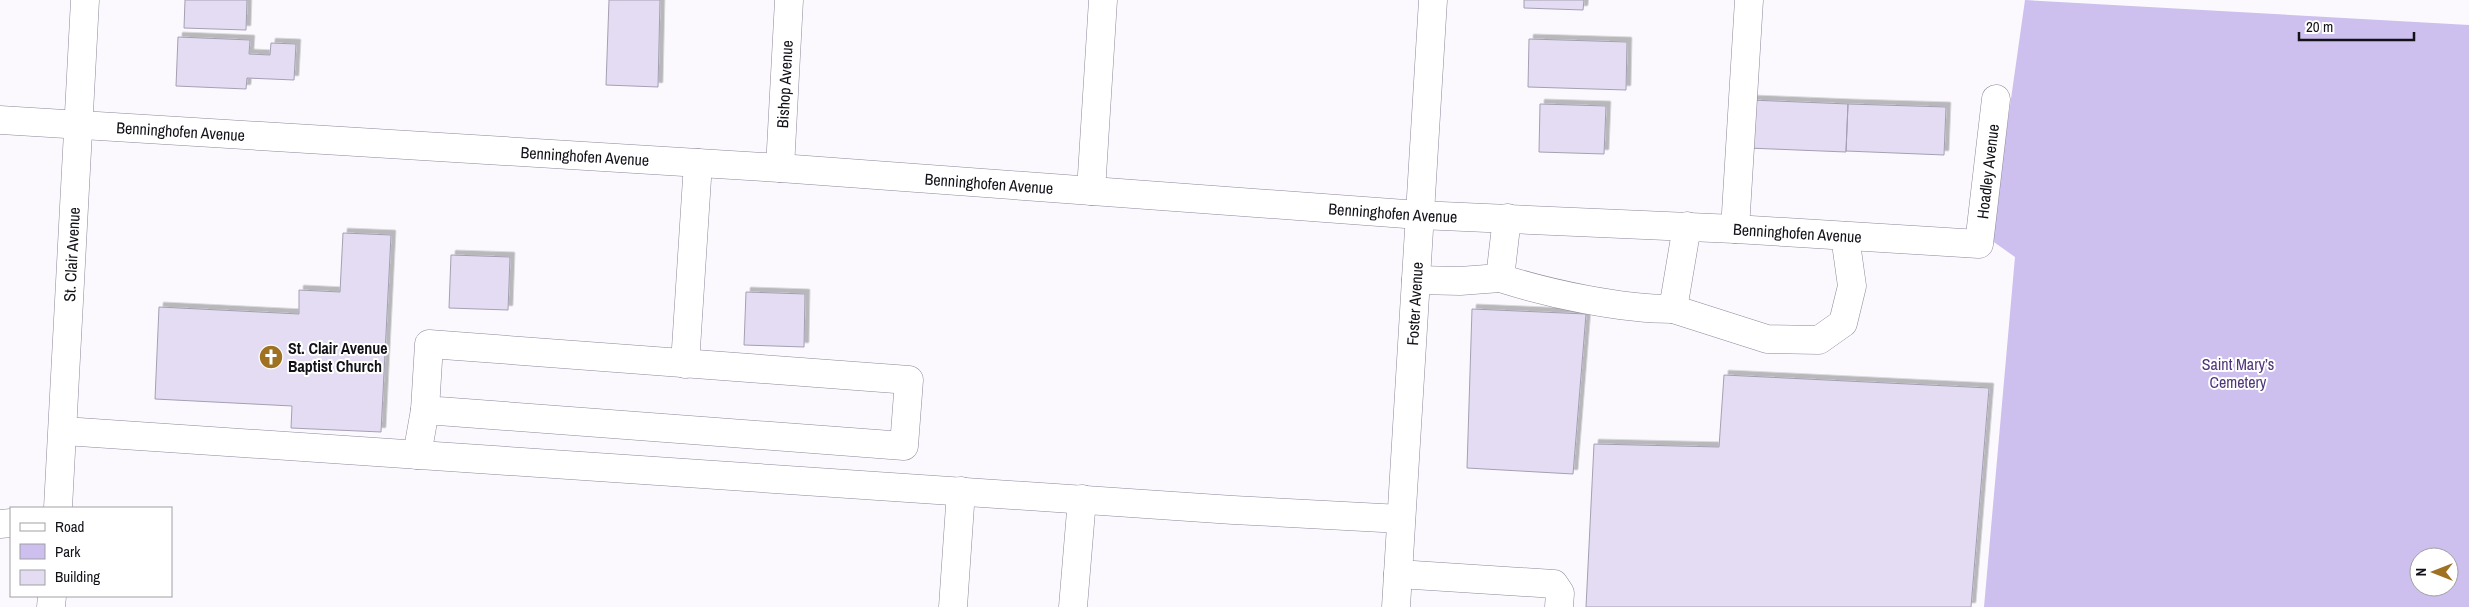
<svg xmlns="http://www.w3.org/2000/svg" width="2469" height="607" viewBox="0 0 2469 607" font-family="'Archivo Narrow',sans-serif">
<defs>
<filter id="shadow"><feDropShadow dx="4.5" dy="-4.5" stdDeviation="0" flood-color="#0004"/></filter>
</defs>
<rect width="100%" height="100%" fill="#fbf9fe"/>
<path fill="#cdbfee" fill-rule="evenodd" d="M2025,0L2469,25V607H1984L2015,257L1991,240ZM2419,557H2449V587H2419Z"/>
<path fill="#e3dcf2" stroke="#a59fb4" filter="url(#shadow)" d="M185,0H247L246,30L184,28Z
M609,0H660L658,87L606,85Z
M1524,0H1584L1583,10L1524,8Z
M178,37L250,40L249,54L270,55L271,43L296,44L294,80L247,78L246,89L176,86Z
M1529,39L1627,42L1626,90L1528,87Z
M1750,100L1848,104L1846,152L1748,148Z
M1540,104L1606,106L1604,154L1539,152Z
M1848,104L1946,107L1944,155L1846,151Z
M343,233L391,235L381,432L291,428L292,406L155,399L159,307L299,314V290L340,292Z
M451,255L510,257L508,310L449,308Z
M746,292L805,294L804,347L744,345Z
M1472,309L1586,314L1573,474L1467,468Z
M1724,375L1989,388L1971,607H1586L1594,444L1719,447Z"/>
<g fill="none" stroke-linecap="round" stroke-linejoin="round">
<g stroke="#8d879b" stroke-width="29">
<g id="minor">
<path id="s1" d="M0,120L780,168L1419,215L1735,229L1979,244L1996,99"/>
<path id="s2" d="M780,168L789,0"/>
<path d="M1091,191L1103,0"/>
<path d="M1507,218L1500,278C1550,294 1621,309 1673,309L1687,226"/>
<path d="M1735,229L1749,0"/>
<path d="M1416,280L1460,281L1500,278"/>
<path d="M1673,309L1767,339L1819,340L1843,323L1852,286L1845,236"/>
<path d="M429,344L909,380L904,446L425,410Z"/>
<path d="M685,364L698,163"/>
<path d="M64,431L1233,510L1401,519"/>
<path d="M417,455L425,410"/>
<path id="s3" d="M58,508L85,0"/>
<path d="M0,524L11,523"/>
<path d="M1398,574L1554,584L1560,593L1559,607"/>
<path d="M51,607L52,596"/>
<path d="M953,607L961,491"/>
<path d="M1073,607L1082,499"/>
<path id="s4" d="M1396,607L1433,0"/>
</g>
</g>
<use href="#minor" stroke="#fff" stroke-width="28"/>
</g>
<defs>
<g id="church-disc" transform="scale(1.25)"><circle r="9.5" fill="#9e7222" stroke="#fff"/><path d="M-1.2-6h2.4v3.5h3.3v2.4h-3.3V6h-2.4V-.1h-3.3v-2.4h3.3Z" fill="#fff"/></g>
</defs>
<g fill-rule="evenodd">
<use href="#church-disc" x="271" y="357"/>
</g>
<g text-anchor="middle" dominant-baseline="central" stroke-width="4" stroke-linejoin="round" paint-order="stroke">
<g font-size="16" fill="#141219" stroke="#fff">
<text stroke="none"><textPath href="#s2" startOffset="84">Bishop Avenue</textPath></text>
<text stroke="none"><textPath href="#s1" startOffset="181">Benninghofen Avenue</textPath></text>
<text stroke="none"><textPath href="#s1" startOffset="586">Benninghofen Avenue</textPath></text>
<text stroke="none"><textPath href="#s1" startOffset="2056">Hoadley Avenue</textPath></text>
<text stroke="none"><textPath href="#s1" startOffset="991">Benninghofen Avenue</textPath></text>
<text stroke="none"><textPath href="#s1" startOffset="1396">Benninghofen Avenue</textPath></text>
<text stroke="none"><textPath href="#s1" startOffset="1801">Benninghofen Avenue</textPath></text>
<text stroke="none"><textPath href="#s3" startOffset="254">St. Clair Avenue</textPath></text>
<text stroke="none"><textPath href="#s4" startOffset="304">Foster Avenue</textPath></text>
</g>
<g font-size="16" font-weight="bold" fill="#141219" stroke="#fff" text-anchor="start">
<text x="288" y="348">St. Clair Avenue<tspan x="288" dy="18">Baptist Church</tspan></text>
</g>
<g font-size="16" fill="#50357b" stroke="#fff">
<text x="2238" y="364">Saint Mary’s<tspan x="2238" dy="18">Cemetery</tspan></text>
</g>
</g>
<rect x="10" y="507" width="162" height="90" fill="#ffffff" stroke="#a1a0a3"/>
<rect x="20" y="523" width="25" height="8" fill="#ffffff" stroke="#a1a0a3"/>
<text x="55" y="532" font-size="15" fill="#141219">Road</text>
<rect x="20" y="544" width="25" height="15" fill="#cdbfee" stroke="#a1a0a3"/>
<text x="55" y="557" font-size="15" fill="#141219">Park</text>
<rect x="20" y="570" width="25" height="15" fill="#e3dcf2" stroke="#a1a0a3"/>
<text x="55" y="582" font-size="15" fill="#141219">Building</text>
<g transform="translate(2434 572) rotate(270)"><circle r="24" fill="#ffffff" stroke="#a1a0a3"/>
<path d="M0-4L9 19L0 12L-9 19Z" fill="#9e7222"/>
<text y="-8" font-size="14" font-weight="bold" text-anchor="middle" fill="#141219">N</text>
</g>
<path d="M2299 32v8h115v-8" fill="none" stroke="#141219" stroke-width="2.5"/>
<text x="2306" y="32" font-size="15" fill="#141219" stroke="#ffffff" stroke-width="4" paint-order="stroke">20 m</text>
</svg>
